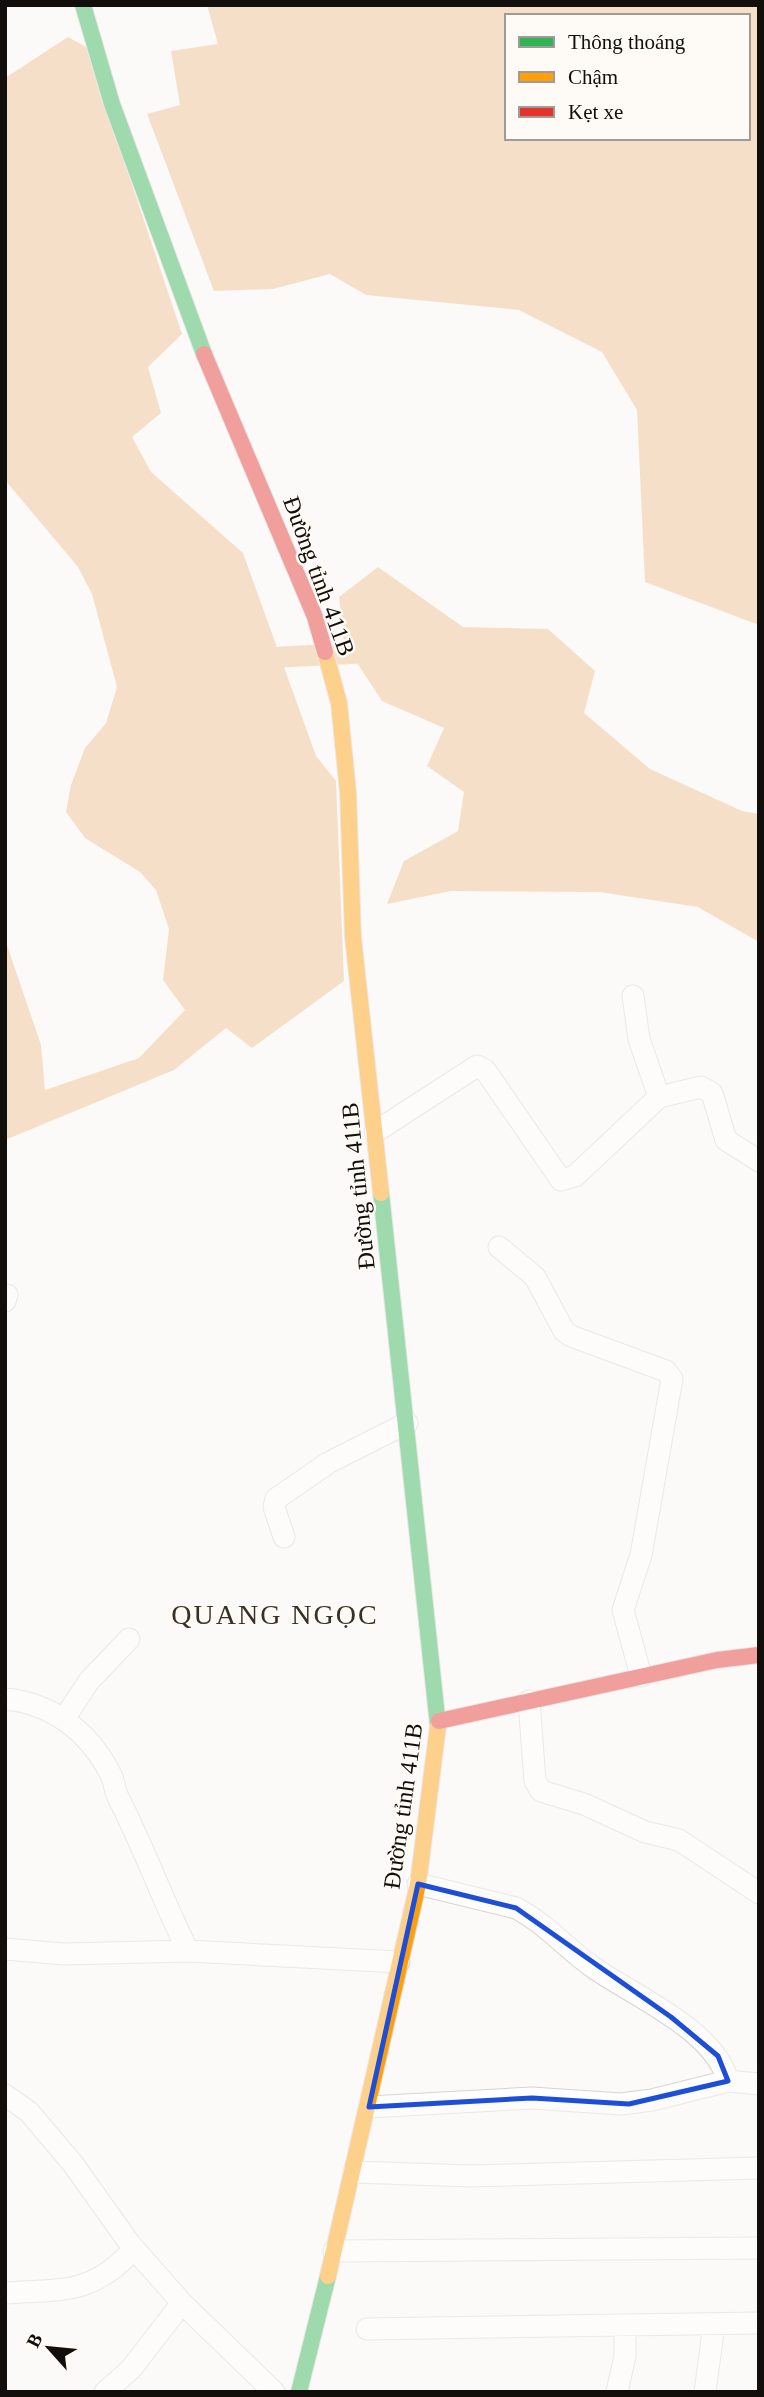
<svg xmlns="http://www.w3.org/2000/svg" width="764" height="2397" viewBox="0 0 764 2397" font-family="Georgia,serif">
<rect width="100%" height="100%" fill="#fcfaf8"/>
<path fill="#efbf90" fill-rule="evenodd" d="M207,5H759V625L645,582L637,410L602,352L519,310L366,295L330,274L273,289L214,291L147,114L180,105L171,51L218,44ZM507,16H748V138H507Z
M68,37L86,47L182,334L148,367L161,413L132,437L151,472L243,553L316,756L336,781L344,981L252,1048L226,1028L174,1070L5,1140V939L41,1045L45,1090L139,1058L185,1010L163,980L169,929L156,890L140,872L85,838L66,812L71,785L85,748L106,723L117,687L92,594L78,567L5,480V78Z
M378,567L463,627L548,629L595,671L584,713L650,769L742,811L759,814V942L698,907L599,892L451,891L387,904L404,861L458,831L464,792L427,766L444,728L382,701L344,643L339,597Z"/>
<g fill="none" stroke-linecap="round" stroke-linejoin="round">
<path stroke="#efbf90" stroke-width="21" d="M281,657L380,652"/>
<g stroke="#d6d4d1" stroke-width="23">
<path id="street" d="M633,996L639,1039L659,1097
M375,1132L477,1066L485,1070L561,1180L575,1176L659,1097L701,1087L712,1093L726,1140L759,1161
M499,1247L535,1277L564,1331L571,1336L666,1371L672,1379L641,1555L623,1610L641,1676
M5,1301L7,1295
M284,1537L274,1507L276,1499L328,1463L407,1423
M5,1699C52,1703 89,1732 110,1773C115,1781 114,1791 119,1799C144,1848 163,1901 188,1951
M529,1701L535,1781L541,1791L584,1804L645,1832L679,1840L759,1893
M64,1719L89,1681L129,1639
M418,1884L516,1908C545,1923 567,1949 594,1968C634,1996 715,2030 728,2081
M5,1949L64,1954L188,1951L399,1962
M5,2095L29,2112L73,2164L130,2244L182,2303L131,2369L105,2392
M369,2107L532,2098L621,2104L652,2100L728,2081L759,2084
M354,2172L470,2176L759,2168
M334,2251L759,2248
M5,2293C64,2289 92,2295 134,2249
M182,2303L274,2392
M367,2329L759,2323
M617,2392L625,2356V2326
M705,2392L714,2325"/>
</g>
<g stroke="#d6d4d1" stroke-width="18">
<path id="fast" d="M83,5L112,104L204,354
M381,1193L438,1726
M299,2392L328,2276"/>
</g>
<g stroke="#d6d4d1" stroke-width="18">
<path id="slow" d="M325,652L339,703L348,792L353,937L381,1193
M328,2276L418,1884L438,1726"/>
</g>
<g stroke="#d6d4d1" stroke-width="18">
<path id="jam" d="M204,354L315,617L325,652
M439,1721L717,1660L759,1655"/>
</g>
<use href="#street" stroke="#fffefe" stroke-width="21"/>
<use href="#fast" stroke="#30b455" stroke-width="16"/>
<use href="#slow" stroke="#ff9f0a" stroke-width="16"/>
<use href="#jam" stroke="#e5322d" stroke-width="16"/>
</g>
<path d="M0 0H764V2397H0ZM418,1884L516,1908L671,2017L718,2056L728,2081L629,2104L532,2098L369,2107Z" fill="#fcfaf8" fill-opacity=".55" fill-rule="evenodd"/>
<path fill="none" stroke="#1d4ed8" stroke-width="5" stroke-linejoin="round" d="M418,1884L516,1908L671,2017L718,2056L728,2081L629,2104L532,2098L369,2107Z"/>
<g text-anchor="middle" dominant-baseline="central" stroke-width="5" stroke-linejoin="round" paint-order="stroke">
<g font-size="24" fill="#110e0b" stroke="#fefaf6">
<text transform="translate(319 576) rotate(70)">Đường tỉnh 411B</text>
<text transform="translate(358 1186) rotate(-96)">Đường tỉnh 411B</text>
<text transform="translate(403 1806) rotate(-82)">Đường tỉnh 411B</text>
</g>
<g font-size="28" letter-spacing="2" fill="#373029" stroke="#fefaf6">
<text x="275" y="1614">QUANG NGỌC</text>
</g>
</g>
<rect width="764" height="2397" fill="none" stroke="#110e0b" stroke-width="14"/>
<rect x="505" y="14" width="245" height="126" fill="#fefaf6" stroke="#9f9c98" stroke-width="2"/>
<rect x="519" y="37" width="35" height="10" fill="#30b455" stroke="#9f9c98" stroke-width="2"/>
<text x="568" y="49" font-size="21" fill="#110e0b">Thông thoáng</text>
<rect x="519" y="72" width="35" height="10" fill="#ff9f0a" stroke="#9f9c98" stroke-width="2"/>
<text x="568" y="84" font-size="21" fill="#110e0b">Chậm</text>
<rect x="519" y="107" width="35" height="10" fill="#e5322d" stroke="#9f9c98" stroke-width="2"/>
<text x="568" y="119" font-size="21" fill="#110e0b">Kẹt xe</text>
<g transform="translate(49 2348) rotate(297)" stroke="#fefaf6" stroke-width="5" paint-order="stroke">
<path d="M0-5L12 26L0 18L-12 26Z" fill="#110e0b"/>
<text y="-10" font-size="19" font-weight="bold" text-anchor="middle" fill="#110e0b">B</text>
</g>
</svg>
